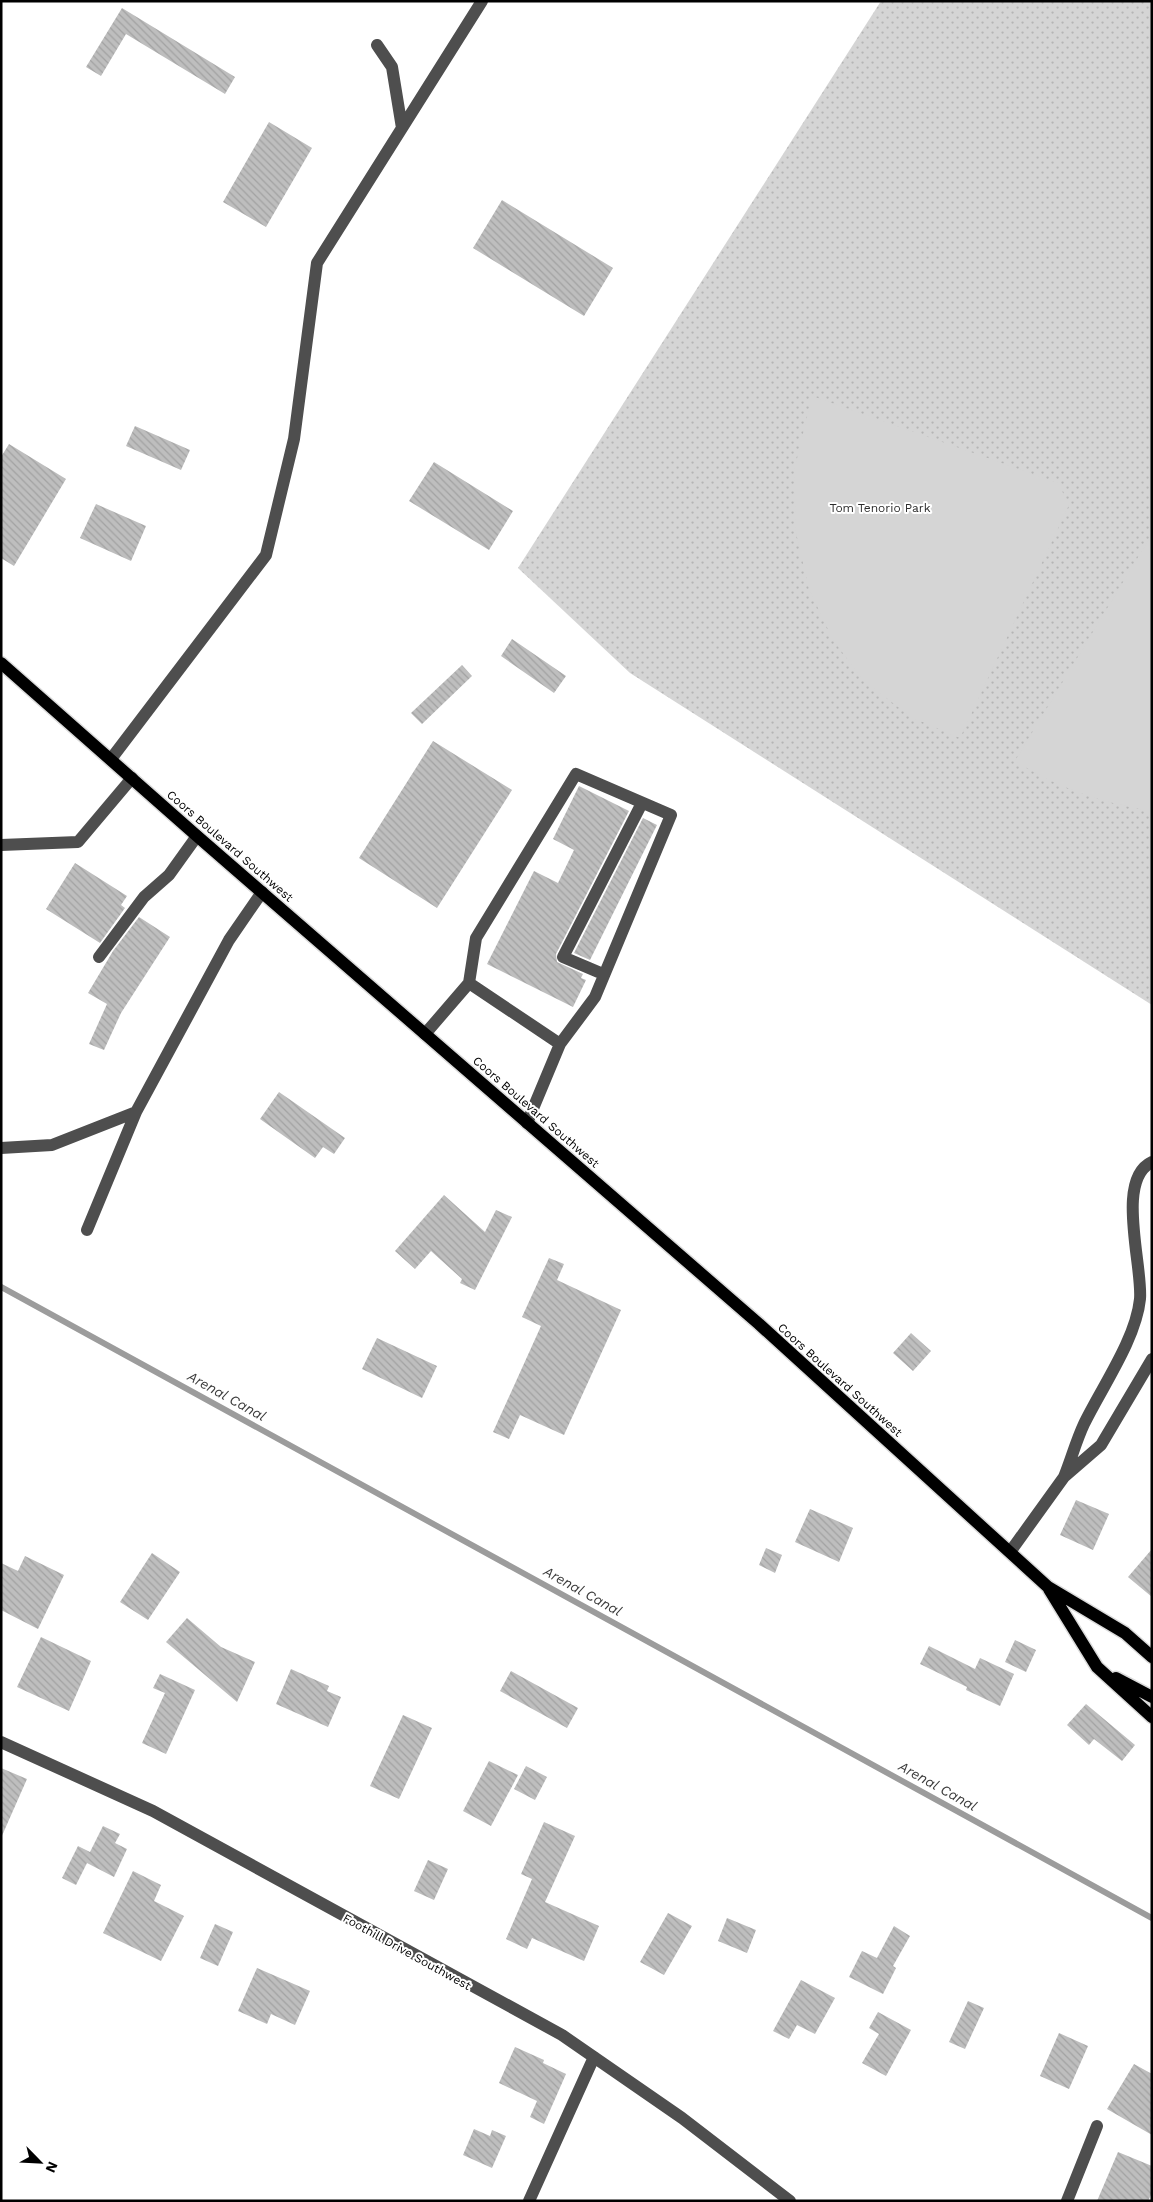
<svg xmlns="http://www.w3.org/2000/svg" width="1153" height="2202" viewBox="0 0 1153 2202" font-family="'Work Sans',sans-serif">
<defs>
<pattern id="park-dots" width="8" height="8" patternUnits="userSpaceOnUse" patternTransform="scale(1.25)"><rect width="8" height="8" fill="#d5d5d5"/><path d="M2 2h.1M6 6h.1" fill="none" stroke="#b5b5b5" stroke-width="1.8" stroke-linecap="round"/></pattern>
<pattern id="building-back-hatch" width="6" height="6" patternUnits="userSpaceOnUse" patternTransform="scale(1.25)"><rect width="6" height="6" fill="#bebebe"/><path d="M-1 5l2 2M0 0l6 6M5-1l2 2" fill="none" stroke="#a2a2a2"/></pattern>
</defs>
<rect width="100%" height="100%" fill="#fff"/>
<path fill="url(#park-dots)" d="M881,1H1152V1005L630,673L518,568Z"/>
<path fill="#d5d5d5" d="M812,396L1058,483L1069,505L960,738L911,717L863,680L833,640L809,589L796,533L794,471Z
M1149,539H1152V811C1102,803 1058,788 1015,761Z"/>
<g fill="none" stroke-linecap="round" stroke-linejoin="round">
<path stroke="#9c9c9c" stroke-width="6" d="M1,1287L1152,1918"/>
</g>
<path fill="url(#building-back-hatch)" d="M122,8L235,77L225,94L126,34L101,76L86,67Z
M269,122L312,148L266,227L223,202Z
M502,200L613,268L584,316L473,248Z
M135,426L190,450L181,470L126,446Z
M9,444L66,479L14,566L1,558V457Z
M434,462L513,511L489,550L409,501Z
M96,504L146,526L131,561L80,538Z
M512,639L566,676L554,693L501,656Z
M462,665L472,676L422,724L411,713Z
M433,741L512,790L437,908L359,858Z
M579,786L629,811L556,954L557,962L583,974L581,978L586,980L573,1007L487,964L534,871L558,883L574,850L553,839Z
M643,818L657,825L590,960L574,953Z
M75,863L127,896L121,905L125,908L100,943L46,909Z
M139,917L170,937L121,1013L104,1050L89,1044L107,1004L88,993L113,951Z
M279,1092L345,1138L334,1154L323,1147L315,1158L260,1119Z
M444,1195L485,1232L496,1210L512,1217L475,1290L460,1283L462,1279L431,1251L415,1269L395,1251Z
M549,1258L564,1264L557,1280L621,1310L564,1435L520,1415L509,1439L493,1432L541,1326L522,1317Z
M911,1333L931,1351L913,1371L893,1353Z
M377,1338L437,1366L422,1398L362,1369Z
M1076,1500L1109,1514L1093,1550L1060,1535Z
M810,1509L853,1528L839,1562L795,1542Z
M766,1548L782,1555L775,1573L759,1565Z
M1152,1549V1597L1128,1577Z
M152,1553L180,1572L148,1620L120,1602Z
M25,1556L64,1575L38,1629L1,1610V1563L18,1571Z
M187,1618L221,1647L255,1662L237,1702L166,1642Z
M41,1637L91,1661L69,1711L17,1687Z
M1015,1640L1036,1650L1026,1672L1005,1662Z
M929,1646L975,1669L980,1658L1014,1674L1000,1706L966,1690L967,1687L920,1664Z
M291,1669L329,1686L327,1691L341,1697L328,1727L276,1704Z
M511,1671L578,1708L567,1728L500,1691Z
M160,1674L195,1690L166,1754L142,1743L165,1693L153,1688Z
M1086,1704L1135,1745L1122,1761L1094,1739L1089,1745L1067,1725Z
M403,1715L432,1728L399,1799L370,1786Z
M489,1761L518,1775L491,1826L463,1811Z
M526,1766L547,1777L535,1800L514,1789Z
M1,1768L27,1779L1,1838Z
M544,1822L575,1836L545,1902L599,1926L584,1961L532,1938L527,1949L506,1939L532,1879L521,1874Z
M103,1826L120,1834L115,1843L127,1849L114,1877L87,1863L76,1885L62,1878L78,1846L90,1852Z
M428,1860L448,1869L434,1900L414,1891Z
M133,1871L161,1885L154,1901L184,1916L161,1961L103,1933Z
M668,1913L692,1926L664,1975L640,1962Z
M727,1918L756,1930L747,1953L718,1941Z
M215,1924L233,1932L218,1966L200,1958Z
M894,1926L910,1936L893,1966L896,1968L883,1994L849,1977L862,1951L877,1958Z
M257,1968L310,1991L295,2025L271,2014L267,2024L238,2011Z
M801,1980L835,1998L815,2034L797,2025L789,2039L773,2031Z
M968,2001L984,2008L965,2049L949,2042Z
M878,2012L911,2030L886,2076L862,2063L879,2034L869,2028Z
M1059,2033L1088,2046L1069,2089L1040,2076Z
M515,2047L544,2060L543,2063L566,2074L544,2124L530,2117L537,2101L499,2083Z
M1134,2064L1152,2074V2135L1107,2109Z
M474,2129L490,2136L492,2130L506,2136L492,2168L463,2155Z
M1118,2152L1152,2166V2193L1148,2201H1097Z"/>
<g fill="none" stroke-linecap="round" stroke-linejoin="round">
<g stroke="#dbdbdb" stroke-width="15">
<path id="major" d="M1,663L197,836L759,1324L1048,1587L1125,1633L1152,1657
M1049,1589L1097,1667L1152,1717
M1116,1678L1152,1697"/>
</g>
<path stroke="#4e4e4e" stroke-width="12" d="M377,45L392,67L402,128
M111,759L266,555L294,439L317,263L482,1
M1,845L78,842L132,778
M99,957L144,897L169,875L197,836
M603,974L563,957L642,803
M469,983L560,1044
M425,1034L469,983L476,938L576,774L671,815L595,997L560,1044L527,1123
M1,1148L52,1145L136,1112
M87,1230L136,1112L229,940L262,892
M1064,1477C1071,1460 1076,1441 1084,1424C1102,1387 1136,1339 1140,1299C1143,1266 1115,1179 1152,1162
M1010,1552L1064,1477L1101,1445L1152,1359
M1,1742L153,1811L562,2035L682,2118L790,2201
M529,2201L594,2057
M1067,2201L1097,2126"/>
<use href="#major" stroke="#000" stroke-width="12"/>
</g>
<g text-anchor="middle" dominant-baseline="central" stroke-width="4" stroke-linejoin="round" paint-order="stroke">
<g font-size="12" fill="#2c2c2c" stroke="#fff">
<text x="880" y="508">Tom Tenorio Park</text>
</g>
<g font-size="12" fill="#000" stroke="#fff">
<text transform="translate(230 846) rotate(41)">Coors Boulevard Southwest</text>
<text transform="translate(536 1112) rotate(41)">Coors Boulevard Southwest</text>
<text transform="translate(840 1380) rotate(42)">Coors Boulevard Southwest</text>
<text transform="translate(407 1952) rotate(29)">Foothill Drive Southwest</text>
</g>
<g font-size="14" font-style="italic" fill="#3d3d3d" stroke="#fff">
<text transform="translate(227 1396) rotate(29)">Arenal Canal</text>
<text transform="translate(583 1591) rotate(29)">Arenal Canal</text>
<text transform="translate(938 1786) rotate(29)">Arenal Canal</text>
</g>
</g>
<rect width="1153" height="2202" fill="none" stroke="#000000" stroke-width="5"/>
<g transform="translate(40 2162) rotate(114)" stroke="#ffffff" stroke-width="4" paint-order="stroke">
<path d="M0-4L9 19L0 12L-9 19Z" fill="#000000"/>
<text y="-8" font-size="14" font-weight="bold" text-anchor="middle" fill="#000000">N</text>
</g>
</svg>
